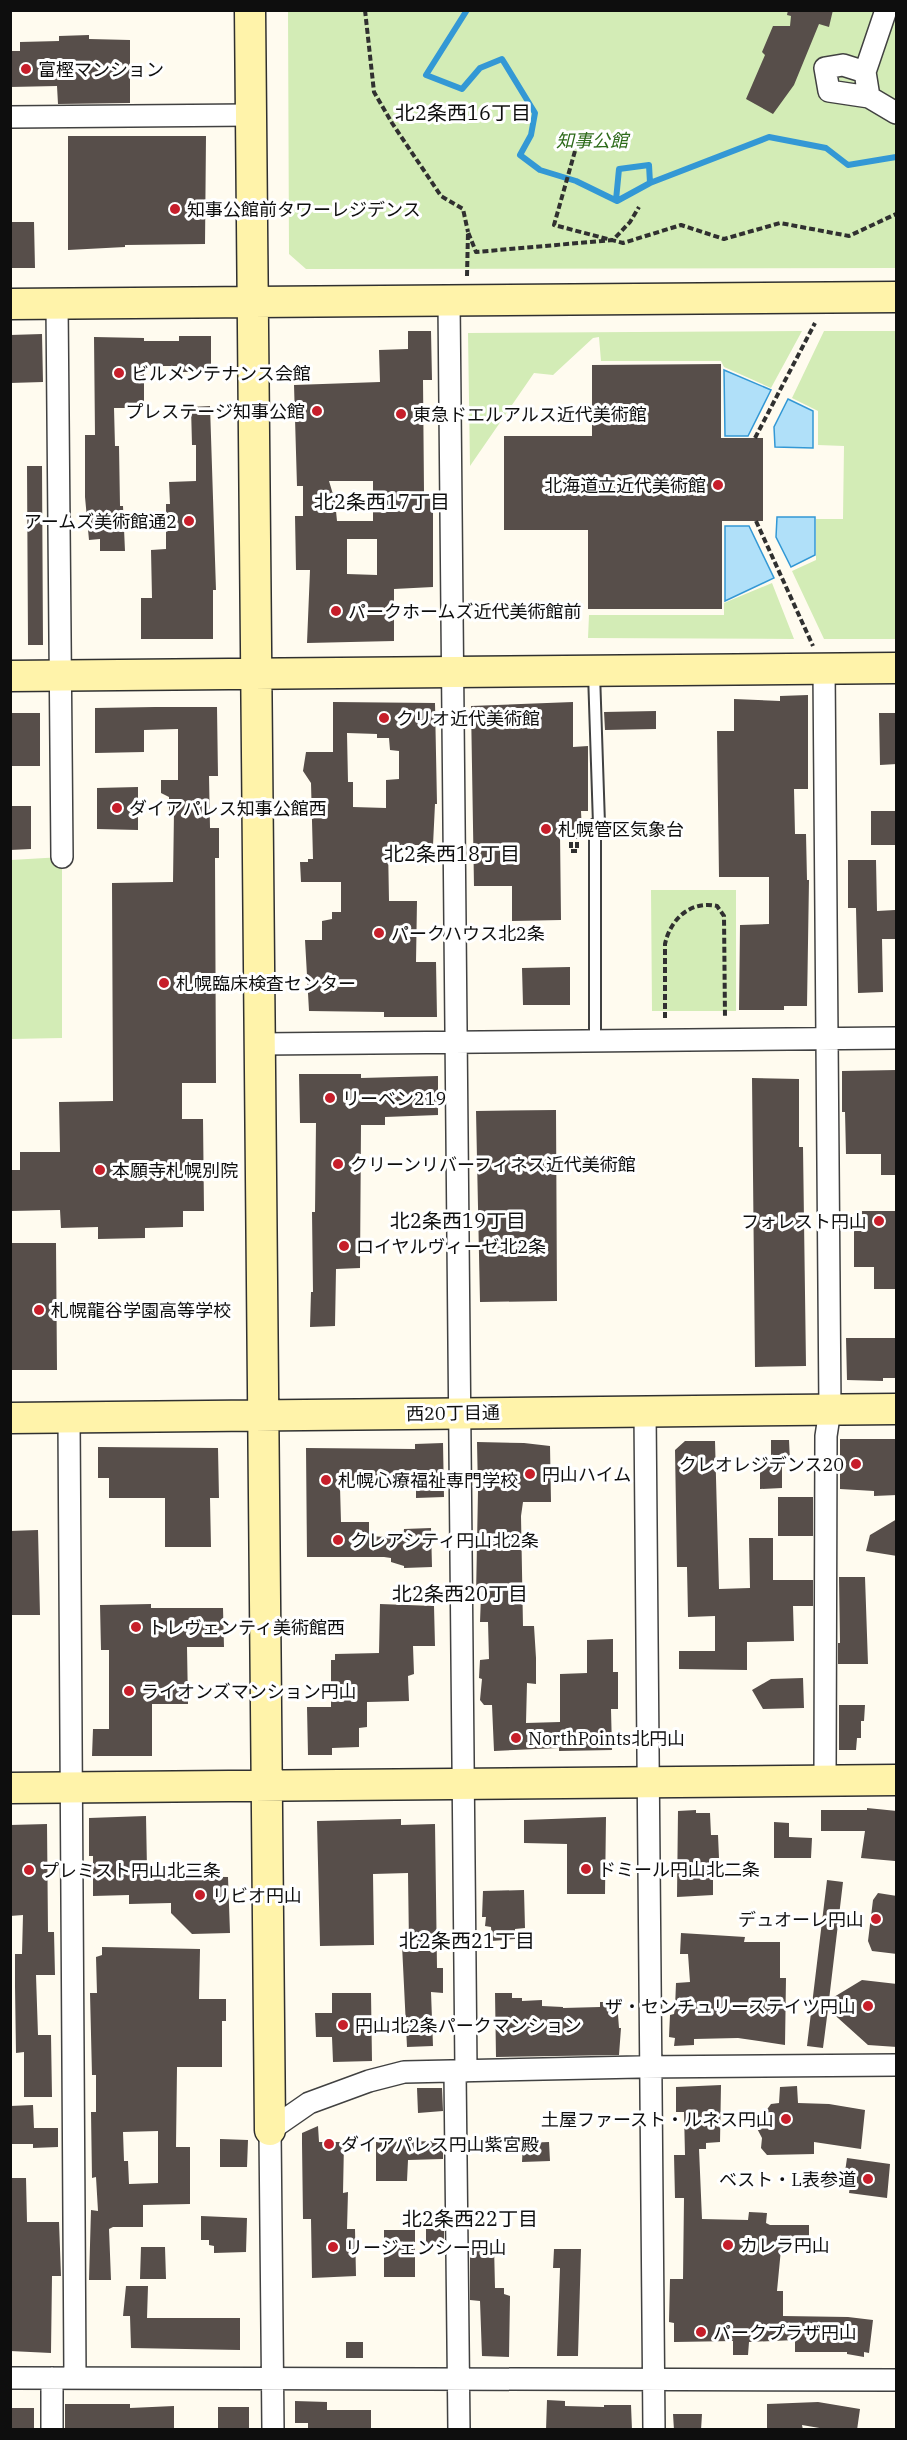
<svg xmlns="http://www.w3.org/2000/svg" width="907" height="2440" viewBox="0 0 907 2440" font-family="'IBM Plex Serif','Noto Sans JP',serif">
<rect width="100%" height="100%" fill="#fffbef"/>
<path fill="#d3ecb6" d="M288,11H896V268L306,269L289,254Z
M802,331L771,388L724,367L721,361H601L599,337L593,338L553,375L534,373L470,466L468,333Z
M824,331H896V639H824L792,571L816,560V519H843L844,446L818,445V411L792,398Z
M772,583L794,639L588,638L589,615H724V603Z
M62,857V1038L11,1039V860Z
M651,890H736V1011H652Z"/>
<path fill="#b0e0f9" stroke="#3398d5" stroke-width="1.5" d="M724,370L771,390L748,436H725Z
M788,399L813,411V448L775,447L774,427Z
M777,517H815V555L791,567L776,537Z
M725,526H749L774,578L725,601Z"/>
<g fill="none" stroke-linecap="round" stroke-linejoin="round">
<path stroke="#3398d5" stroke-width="6" d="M467,10L426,75L462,89L480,68L502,59L535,113L531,135L520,155L540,170L576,181L617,201L650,183L769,137L826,148L848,165L896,157
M616,200L619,169L649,165L650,183"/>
</g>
<path fill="#574e4a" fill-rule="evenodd" d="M788,10H833L829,27L819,24L794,85L773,114L746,99L765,55L762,52L773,26H790L791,16L787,15Z
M89,35V39L130,40V103L58,104L57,86L10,87V51H20V42L59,41V36Z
M68,136H206L205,244L125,245V247L68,250Z
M10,222H34L35,268H10Z
M408,331H431L432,380H423L424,492H433V587L394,589V641L307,643L310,570H296L295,516H303V486H297L294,385L380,382L379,350L408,349ZM329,481H373V521H337L335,501ZM347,539H377V575L347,574Z
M42,334L43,382L10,383V335Z
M179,336H211V372H179V366H144V408H114L115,446H119L120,506H123L125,551H100V539L89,540L85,497V435H95L94,337L144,338V341H179Z
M721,364V438H763V521H722V609H588V530H504V436H592V365Z
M210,406L216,590H213V639H141V598H152L151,550L166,549V504H170L169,482L196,481V445H192L191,407Z
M27,466H42L43,645H28Z
M808,695V789H794L795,834H806L807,880H809L807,1006H784V1010H739L740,925L769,924V877H719L717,731H734V699L780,701V696Z
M333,702L435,703L437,804H435L433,845H388L389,901H417L416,962H436L437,1017H384V1012L309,1011L305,940H322V921L332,919V912H341V882H301L300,862H308V859H313L311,783L303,771L306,752H333ZM347,733L377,734V738H389L390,750L399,751V779L386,780V808L353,807V782H348Z
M573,702V747L588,746V811H581L582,833H560L561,920L512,921V886H474L471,706Z
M155,707H217L218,776H209L210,828H219V858H215L216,1083H182V1119H203L204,1211H183V1227L145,1228V1238L98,1239V1227L61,1228L60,1210L10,1211V1170H20V1152H60L59,1102L113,1101L112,883L173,882L174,811H169V797L161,793V780H178V729L144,730V752L95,753V708Z
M656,711V729L605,730L604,712Z
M10,713H40V766H10Z
M879,713H897V764L880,765Z
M138,787V830L97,829V788Z
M10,806H31V849L10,850Z
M871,811H897V845H871Z
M848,860H876L877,911L895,910L896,939H882L883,992L858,993L856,908H848Z
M570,967V1005H523L522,968Z
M897,1070V1175H881V1154H846L845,1112H842V1071Z
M299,1074H361V1078L438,1076V1115L385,1117V1125H361L360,1268L336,1269L335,1326L310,1327L311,1292H313L312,1212H315L316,1123H300Z
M752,1078L799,1079V1147H803L806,1366L755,1367Z
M556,1110L557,1301L480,1302L476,1111Z
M862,1211H897V1289H874V1267H854V1231H862Z
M10,1243H56L57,1370H10Z
M846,1338H897V1378H883V1381L847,1380Z
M840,1439H897V1495L874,1496V1491L840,1489Z
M771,1440H789L790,1461L771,1462Z
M685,1441H715L719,1589L750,1588L749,1538H773V1580H813V1606H793L794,1641L747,1642V1670L679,1669V1651H715V1616L688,1617L687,1567H677L675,1450Z
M477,1442L524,1443L550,1446L551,1502H523L521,1516L523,1626H534L536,1658V1684L527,1683L526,1723L560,1722V1674L587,1673V1640L613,1639V1672H618V1709H611L612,1750L559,1751V1748L494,1751L492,1705H484L480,1700L482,1679L479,1678L480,1660L489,1659L488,1622H480L481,1596H476L478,1491Z
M443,1443L444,1497L416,1498V1479H380V1485L340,1487L341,1522H369V1536L403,1538L404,1529L431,1528L432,1567L404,1568V1566L391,1562V1558L384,1557H307L306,1448L415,1449V1444Z
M98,1447L218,1448L219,1498H210L211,1547H165V1498H109V1478H98Z
M760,1465H782V1488L760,1489Z
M778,1497H813V1536H778Z
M897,1519V1556L866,1551L870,1535Z
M38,1530L40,1615H10V1531Z
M839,1577H865L868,1664H838V1643H840Z
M151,1604V1608H223L224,1647H187L188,1704H152V1756H92L93,1729H109V1650H101L100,1605Z
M380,1604L434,1606L435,1646H413L414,1674L408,1676L409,1701L367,1702V1727L359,1728V1747L332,1748V1755H308L307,1707H331V1660H335V1654L379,1653Z
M803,1678L804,1708L763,1709L752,1690L771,1679Z
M839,1705H865L864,1721H861V1738H857L856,1750H839Z
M867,1808L897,1811L895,1861L861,1858L865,1831H821V1810H867Z
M696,1810V1813H710L711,1835H718L719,1858H713V1895L677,1897L678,1811Z
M146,1816L147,1869H149V1876L228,1877L230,1933L192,1934L171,1913V1903L129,1904V1895L93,1896V1856H89V1818Z
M606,1817L605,1894H567V1844L524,1843V1820Z
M401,1819V1825L435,1824L437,1968H443V1993L431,1992L433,2046L407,2047L402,1945H409L408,1873L373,1874L374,1945L320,1946L317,1821Z
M774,1822L789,1823V1837L812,1838L811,1858H774Z
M47,1824L48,1932H54L55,1975H36L38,2035H51L52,2097H24V2052L16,2053L15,1986V1954H22L23,1915L10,1916V1825Z
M827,1880L843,1882L829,2000L862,1980L897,1984V2047L868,2045L828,2009L823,2048L807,2046Z
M524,1890L525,1928L515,1929V1939L492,1941L491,1927L485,1926L486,1917H482L483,1891Z
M878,1893L897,1896V1954L872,1951L868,1941L873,1900Z
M681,1933L745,1937L744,1942H780V1978H786L785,2045L738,2038L694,2039V2045L674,2046L675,2038L669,2037L670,2015L674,2014L675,2008L676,1983L690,1982L688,1954H680Z
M102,1947L200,1949L199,1999H226V2021H222V2067H177L176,2147H190V2204L143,2205V2227H113L109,2229L111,2280H89L91,2210L98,2211L96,2177L92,2178L91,2112H96V2075H92L90,1993H97L96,1957L102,1955ZM158,2131V2183L129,2184L128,2161H124L123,2132Z
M332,1993H371L372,2061L333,2062L332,2037H316L315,2013H332Z
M495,1993H512V1998H522V2001L542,2000V2006L563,2007V2008L600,2007V2002H617L619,2028H621L619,2055L496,2057Z
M721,2085L720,2142L706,2143V2149H699L702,2219L748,2220L749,2212L767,2213L766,2223L770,2225H809V2248L781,2249L777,2291H783V2316L848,2317L873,2320L869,2353L864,2352V2357L847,2354V2352H795V2340L749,2342L748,2355H733V2341L674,2342V2323L669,2322L670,2279H683L684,2198H675L674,2155H685L684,2112H676V2087Z
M797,2086L798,2103L829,2104L865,2110L861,2149L814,2142V2154L767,2155L761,2148L762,2138L750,2115L765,2112L771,2104L779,2103L780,2087Z
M417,2088H442L443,2111L418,2113Z
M33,2105L34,2128H58V2147L33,2148V2144H10V2106Z
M318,2126L319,2142H344L343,2193L348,2192L347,2229H355L356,2276L312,2278L311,2219H303L302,2143V2133Z
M220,2139L248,2140L247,2167H220Z
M443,2141V2159L408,2160L407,2181H376V2142Z
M549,2142L550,2161L522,2162L523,2143Z
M847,2158L890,2164L887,2198L849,2193L851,2179H844Z
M10,2178H26L27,2222H59L61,2276H52L51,2353L10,2351Z
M201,2216L247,2218L246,2252L214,2253V2246L209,2245V2240H201Z
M426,2229H444V2244H426Z
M384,2230H415V2277H384Z
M494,2245L495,2288H504V2294L510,2296L509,2357L482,2356L480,2301L470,2300V2246Z
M141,2247H165L166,2279H140Z
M554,2249H581L578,2356H557L560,2268H553Z
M126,2286H148L147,2318H240V2350L131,2348L130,2316H123Z
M346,2342H363V2358H346Z
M547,2400L565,2401V2406L604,2407V2405H631L632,2430H546Z
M295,2401L327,2402V2410H371V2430H308V2423H295Z
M818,2402L860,2409L857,2430H831L802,2425L803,2430H767V2404Z
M65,2404H130V2408L174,2406V2430H65Z
M218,2407H249V2430H218Z
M11,2408H34V2430H11Z
M673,2414H702L701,2430H674Z"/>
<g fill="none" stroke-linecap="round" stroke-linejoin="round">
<g stroke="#414141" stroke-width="14">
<path id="lane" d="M594,673L599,824H595V1041"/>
</g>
<g stroke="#414141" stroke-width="24">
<path id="street" d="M886,10L865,72L869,97L896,113
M865,72L843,65L825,68L829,91L869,97
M10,117L251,115
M449,301L466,2071
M57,304L62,857
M824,668L830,1410L826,1436L825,1780
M260,1044L896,1038
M645,1411L654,2430
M69,1417L75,2378
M455,2071L459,2430
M10,2378L896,2380
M52,2378V2430
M273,2430L270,2130L309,2103L369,2081L404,2072L639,2067L896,2065"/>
</g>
<g stroke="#303030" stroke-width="33">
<path id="secondary" d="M250,10L270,2130
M10,304L896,297
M10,676L896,668
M10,1418L896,1409
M10,1788L896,1780"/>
</g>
<path stroke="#303030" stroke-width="4" stroke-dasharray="6 3" stroke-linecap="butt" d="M365,10L374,92L392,123L441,196L463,209L468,232
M575,151L554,225L623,243L681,225L724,239L780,223L849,236L896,214
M467,276L468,232L476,252L613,240L630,222L639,207
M755,438L815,323
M756,521L813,646
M571,833V851H577V836H581
M665,1018V944C670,920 690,900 717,906L724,916L725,1017"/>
<use href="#lane" stroke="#fff" stroke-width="10"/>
<use href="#street" stroke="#fff" stroke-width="21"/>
<use href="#secondary" stroke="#fff3aa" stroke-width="30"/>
</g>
<g fill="#c61e2a" stroke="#fff" stroke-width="2">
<circle cx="26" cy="69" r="6"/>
<circle cx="175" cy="209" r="6"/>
<circle cx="119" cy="373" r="6"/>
<circle cx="317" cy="411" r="6"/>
<circle cx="401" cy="414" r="6"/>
<circle cx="718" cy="485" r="6"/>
<circle cx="189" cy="521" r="6"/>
<circle cx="336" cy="611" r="6"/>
<circle cx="384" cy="718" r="6"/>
<circle cx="117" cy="808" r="6"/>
<circle cx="546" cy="829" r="6"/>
<circle cx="379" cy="933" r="6"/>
<circle cx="164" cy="983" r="6"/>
<circle cx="330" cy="1098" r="6"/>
<circle cx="338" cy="1164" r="6"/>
<circle cx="100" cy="1170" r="6"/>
<circle cx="879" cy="1221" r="6"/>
<circle cx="344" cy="1246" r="6"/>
<circle cx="39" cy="1310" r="6"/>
<circle cx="856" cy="1464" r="6"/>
<circle cx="530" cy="1474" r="6"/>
<circle cx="326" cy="1480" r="6"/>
<circle cx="338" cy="1540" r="6"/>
<circle cx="136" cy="1627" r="6"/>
<circle cx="129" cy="1691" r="6"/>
<circle cx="516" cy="1738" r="6"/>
<circle cx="586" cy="1869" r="6"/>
<circle cx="29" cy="1870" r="6"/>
<circle cx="200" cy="1895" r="6"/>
<circle cx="876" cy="1919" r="6"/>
<circle cx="868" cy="2006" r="6"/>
<circle cx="343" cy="2025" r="6"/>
<circle cx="786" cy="2119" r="6"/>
<circle cx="329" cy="2144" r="6"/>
<circle cx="868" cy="2179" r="6"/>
<circle cx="728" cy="2245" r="6"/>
<circle cx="333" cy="2247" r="6"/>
<circle cx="701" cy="2332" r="6"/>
</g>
<g text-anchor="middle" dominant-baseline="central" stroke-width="6" stroke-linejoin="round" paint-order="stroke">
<g font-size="18" fill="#0e0e0e" stroke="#fff" text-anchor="start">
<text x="38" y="69">富樫マンション</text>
<text x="187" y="209">知事公館前タワーレジデンス</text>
<text x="131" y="373">ビルメンテナンス会館</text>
<text x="305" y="411" text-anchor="end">プレステージ知事公館</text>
<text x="413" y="414">東急ドエルアルス近代美術館</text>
<text x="706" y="485" text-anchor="end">北海道立近代美術館</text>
<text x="177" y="521" text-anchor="end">アームズ美術館通2</text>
<text x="348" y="611">パークホームズ近代美術館前</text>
<text x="396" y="718">クリオ近代美術館</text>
<text x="129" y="808">ダイアパレス知事公館西</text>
<text x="558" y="829">札幌管区気象台</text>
<text x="391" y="933">パークハウス北2条</text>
<text x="176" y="983">札幌臨床検査センター</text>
<text x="342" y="1098">リーベン219</text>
<text x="350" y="1164">クリーンリバーフィネス近代美術館</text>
<text x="112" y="1170">本願寺札幌別院</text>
<text x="867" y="1221" text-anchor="end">フォレスト円山</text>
<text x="356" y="1246">ロイヤルヴィーゼ北2条</text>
<text x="51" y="1310">札幌龍谷学園高等学校</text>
<text x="844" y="1464" text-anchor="end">クレオレジデンス20</text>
<text x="542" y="1474">円山ハイム</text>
<text x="338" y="1480">札幌心療福祉専門学校</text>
<text x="350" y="1540">クレアシティ円山北2条</text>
<text x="148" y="1627">トレヴェンティ美術館西</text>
<text x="141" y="1691">ライオンズマンション円山</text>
<text x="528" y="1738">NorthPoints北円山</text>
<text x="598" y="1869">ドミール円山北二条</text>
<text x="41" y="1870">プレミスト円山北三条</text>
<text x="212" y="1895">リビオ円山</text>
<text x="864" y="1919" text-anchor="end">デュオーレ円山</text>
<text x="856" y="2006" text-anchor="end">ザ・センチュリーステイツ円山</text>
<text x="355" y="2025">円山北2条パークマンション</text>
<text x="774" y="2119" text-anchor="end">土屋ファースト・ルネス円山</text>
<text x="341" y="2144">ダイアパレス円山紫宮殿</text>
<text x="856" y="2179" text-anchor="end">ベスト・L表参道</text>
<text x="740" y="2245">カレラ円山</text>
<text x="345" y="2247">リージェンシー円山</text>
<text x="713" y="2332">パークプラザ円山</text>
</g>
<g font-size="18" font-style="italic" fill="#2d6a1a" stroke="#fff">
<text x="592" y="140">知事公館</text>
</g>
<g font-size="18" fill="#0e0e0e" stroke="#fff">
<text transform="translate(453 1413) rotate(-1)">西20丁目通</text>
</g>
<g font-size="20" fill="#0e0e0e" stroke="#fff">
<text x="463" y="112">北2条西16丁目</text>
<text x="382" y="501">北2条西17丁目</text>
<text x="452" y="853">北2条西18丁目</text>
<text x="458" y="1220">北2条西19丁目</text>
<text x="460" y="1593">北2条西20丁目</text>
<text x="467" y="1940">北2条西21丁目</text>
<text x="470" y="2218">北2条西22丁目</text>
</g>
</g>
<rect width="907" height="2440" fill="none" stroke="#0e0e0e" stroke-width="24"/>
</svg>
